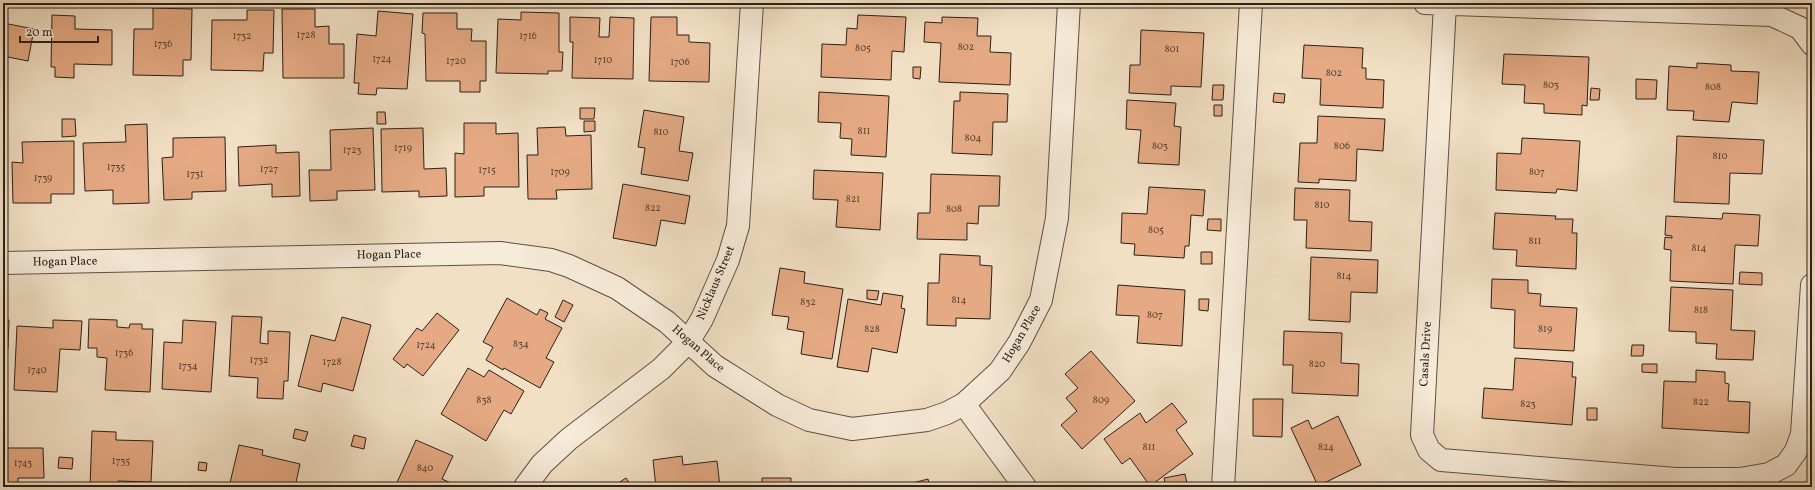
<svg xmlns="http://www.w3.org/2000/svg" width="1815" height="490" viewBox="0 0 1815 490" font-family="Vollkorn,serif">
<rect width="100%" height="100%" fill="#f2e0c5"/>
<filter id="stains"><feTurbulence type="fractalNoise" baseFrequency=".005" numOctaves="4"/><feColorMatrix values="0 0 0 0 .2 0 0 0 0 .09 0 0 0 0 .02 0 0 0 .5 -.17"/></filter>
<radialGradient id="worn" r=".72"><stop offset=".6" stop-color="#630" stop-opacity="0"/><stop offset="1" stop-color="#630" stop-opacity=".3"/></radialGradient>
<path fill="#e5aa84" stroke="#2a2019" d="M153,8L192,9L191,60H183V76L133,75L134,29H153Z
M282,9H315V27L329,26V44H344V78H283Z
M247,10H274L273,53H264L263,71L211,70L212,20H247Z
M378,11L413,14L407,89L377,88L376,95L358,94L359,83H354L357,34L376,36Z
M521,12L559,13V52H563L562,71H548V74L496,73L498,19L521,20Z
M423,13H457V29H472L471,41H486V81H480V92H460V81H426L425,34L422,33Z
M52,15L75,16V29L112,30V65L74,64V78L55,77V67H51Z
M858,15L906,17L904,52L892,51L891,80L821,77L822,44L846,45L847,28L857,29Z
M570,17L600,18L599,37H609L610,17L634,18L633,79L572,78L573,42H570Z
M651,17H677V35H689V42L710,43L709,82L649,81Z
M942,17L978,18L977,36H991L990,52L1011,53L1010,85L939,82L941,43L924,42L925,22L942,23Z
M3,23L34,29L28,61L3,56Z
M1141,30L1204,33L1201,87L1171,86V95L1129,93L1130,65H1140Z
M1304,45L1363,48L1362,68H1366V79L1384,80L1383,108L1320,105L1321,79L1302,78Z
M1504,54L1589,57L1587,106L1582,105V115L1544,113V104L1524,103L1525,85L1502,84Z
M1697,63L1731,65V71L1759,72L1757,104L1732,102L1729,122L1693,120L1694,111L1667,110L1669,66L1697,68Z
M913,67H921L920,79L913,78Z
M1636,79L1657,80L1656,99H1636Z
M1213,85H1224L1223,100H1212Z
M1591,88L1600,89L1599,100H1590Z
M819,92L889,96L886,157L851,155L852,139L840,138L841,123L818,122Z
M960,92L1008,94L1007,122H993L992,155L952,153L954,101H960Z
M1274,93L1285,94L1284,103L1273,102Z
M1127,100L1176,103L1174,126L1181,127L1179,165L1138,163L1141,130L1126,129Z
M1214,105H1222V116H1214Z
M580,108H595L594,119H580Z
M644,110L684,117L679,151L693,153L688,181L641,174L645,148L638,147Z
M377,112H385L386,124H377Z
M1318,116L1385,119L1383,151L1357,149L1356,181L1319,179V183L1298,182L1300,143H1317Z
M62,119H75L76,136L62,137Z
M584,121H595V131L584,132Z
M464,123H496V134L518,133L519,187H484V196L455,197V153L464,154Z
M147,124L149,203L113,204V190L85,191L83,143L126,142L125,125Z
M565,127L566,136L591,135L592,189L556,190L557,199H528L527,155H538L537,128Z
M373,128L375,190L337,191V200L310,201L309,170H331L330,130Z
M423,128L424,169L446,168L447,196L419,197V191L382,192L381,129Z
M1677,136L1764,140L1762,174L1730,173L1729,204L1674,202Z
M225,137L226,191L192,192V199L164,200L162,158L173,157V138Z
M1522,138L1580,141L1577,191L1557,189L1556,193L1496,190L1497,153L1521,154Z
M74,141V194H51V203H13L12,162L23,163L22,142Z
M276,145V153L299,152L300,196L272,197V184L239,186L238,147Z
M814,170L883,173L880,230L836,227L838,200L813,199Z
M931,174L1000,176L999,206H979L978,224L967,223V240L917,239L918,213H930Z
M623,184L690,196L685,224L661,220L656,246L613,238Z
M1149,187L1205,190L1203,216L1191,215L1189,246H1185L1184,258L1134,255L1135,244L1121,243L1122,213L1147,214Z
M1295,188L1350,190L1349,221L1372,222L1371,251L1306,248L1307,220H1294Z
M1495,213L1556,216L1555,219H1573L1572,233H1577L1576,269L1516,266L1517,250L1493,249Z
M1723,213L1760,215L1758,246L1735,245L1733,284L1670,281L1671,250L1664,249L1665,237L1672,238V236L1665,235L1666,216L1722,219Z
M1208,219H1221V231L1207,230Z
M1201,252H1212V264H1201Z
M940,254L980,256V265L992,266L990,319L956,318V326L927,325L928,283H939Z
M1311,257L1378,260L1377,293L1351,292L1350,322L1309,320Z
M780,268L805,272L804,283L843,289L832,359L801,354L804,332L787,329L789,317L772,315Z
M1740,272L1762,273V285L1739,284Z
M1492,279L1528,280V293L1541,294L1540,306L1577,308L1574,351L1514,348L1515,310L1491,308Z
M1118,285L1185,290L1182,346L1137,343L1139,316L1116,315Z
M1671,287L1733,290L1731,330L1755,331L1753,360L1716,359L1717,344L1696,343V332L1669,331Z
M867,290L879,291L877,300L867,299Z
M883,293L903,296L901,308L905,309L897,353L872,348L868,372L837,367L848,299L881,305Z
M507,298L537,315L540,309L548,313L545,319L562,328L546,358L554,362L540,388L504,368L503,370L486,360L493,347L483,342Z
M1199,299H1209L1208,311L1199,310Z
M563,300L573,305L564,322L555,317Z
M437,313L459,330L423,376L407,364L404,368L393,359L417,328L422,331Z
M232,316L262,317L260,343L268,344V331L290,332L288,381H284L283,399L257,398L258,378L229,376Z
M342,317L371,325L353,391L323,383L321,392L298,386L311,335L335,341Z
M89,319L117,320V327L129,328L130,324H142V329H153L150,392L105,390L107,358L97,357V348H88Z
M3,320H9L8,349L3,348Z
M53,320L82,321L80,350L60,349L57,392L14,390L17,326L53,328Z
M183,320L216,322L211,392L162,389L164,342L182,343Z
M1284,331L1342,333L1341,363L1359,364L1358,396L1292,393L1293,365H1283Z
M1632,345H1644L1643,356H1631Z
M1091,351L1135,401L1082,449L1061,425L1077,411L1066,398L1078,388L1065,374Z
M1515,358L1573,362L1572,377H1576L1572,425L1482,418L1484,388L1513,390Z
M1642,364H1657V373L1642,372Z
M468,368L484,377L489,370L524,391L511,414L504,410L486,441L441,414Z
M1696,370L1725,372V383L1729,384L1728,401L1750,402L1749,433L1662,428L1664,381L1696,382Z
M1253,399H1283L1282,437L1253,436Z
M1172,403L1187,422L1176,430L1193,454L1150,486L1130,458L1122,464L1104,439L1140,413L1146,423Z
M1587,408H1597V420H1587Z
M1338,416L1361,465L1318,486L1291,428L1308,420L1312,429Z
M295,429L308,432L305,441L293,438Z
M92,431L116,432V440L153,441L151,482L118,481V487H90Z
M3,435L4,448H43L44,478H18V487H3Z
M354,435L366,438L364,449L351,446Z
M416,440L453,456L442,479L460,487H395Z
M239,445L263,450L262,455L300,464L295,487H229Z
M682,456L683,465L717,461L720,487H656L653,460Z
M59,457L73,458L72,469L58,468Z
M199,462L207,463L206,471L198,470Z
M1185,474L1187,483L1166,487L1164,478Z
M626,478L632,487H612Z
M762,478H791V487H762Z
M928,479L930,487H897Z"/>
<g fill="none" stroke-linecap="round" stroke-linejoin="round">
<g stroke="#5c5044" stroke-width="24">
<path id="minor" d="M1425,3L1772,15L1800,28L1812,44
M1445,4L1422,435L1429,450L1441,460L1676,479H1740L1769,474L1786,465L1796,451L1802,434L1812,285
M3,263L500,253L551,260L569,266L617,288L667,322L715,366L777,405L809,420L852,429L927,420L947,413L964,404L1000,371L1019,343L1041,300L1057,218L1069,3
M964,404L1025,487
M525,487L542,464L569,439L661,369L688,342L702,319L728,260L738,226L752,3
M1223,487L1251,3"/>
</g>
<use href="#minor" stroke="#f7ebd9" stroke-width="22"/>
</g>
<g text-anchor="middle" dominant-baseline="central" stroke-width="3" stroke-linejoin="round" paint-order="stroke">
<g font-size="10" fill="#594234">
<text x="306" y="35">1728</text>
<text x="242" y="36">1732</text>
<text x="528" y="36">1716</text>
<text x="163" y="44">1736</text>
<text x="966" y="47">802</text>
<text x="863" y="48">805</text>
<text x="1172" y="49">801</text>
<text x="382" y="59">1724</text>
<text x="603" y="60">1710</text>
<text x="456" y="61">1720</text>
<text x="680" y="62">1706</text>
<text x="1334" y="73">802</text>
<text x="1551" y="85">803</text>
<text x="1713" y="87">808</text>
<text x="864" y="131">811</text>
<text x="661" y="132">810</text>
<text x="973" y="138">804</text>
<text x="1160" y="146">803</text>
<text x="1342" y="146">806</text>
<text x="403" y="148">1719</text>
<text x="352" y="150">1723</text>
<text x="1720" y="156">810</text>
<text x="116" y="167">1735</text>
<text x="269" y="169">1727</text>
<text x="487" y="170">1715</text>
<text x="560" y="172">1709</text>
<text x="1537" y="172">807</text>
<text x="195" y="174">1731</text>
<text x="43" y="178">1739</text>
<text x="853" y="199">821</text>
<text x="1322" y="205">810</text>
<text x="653" y="208">822</text>
<text x="954" y="209">808</text>
<text x="1156" y="230">805</text>
<text x="1535" y="241">811</text>
<text x="1699" y="248">814</text>
<text x="1344" y="276">814</text>
<text x="959" y="300">814</text>
<text x="808" y="302">832</text>
<text x="1701" y="310">818</text>
<text x="1155" y="315">807</text>
<text x="872" y="329">828</text>
<text x="1545" y="329">819</text>
<text x="521" y="344">834</text>
<text x="426" y="345">1724</text>
<text x="124" y="353">1736</text>
<text x="259" y="360">1732</text>
<text x="332" y="362">1728</text>
<text x="1317" y="364">820</text>
<text x="188" y="366">1734</text>
<text x="37" y="370">1740</text>
<text x="484" y="400">838</text>
<text x="1101" y="400">809</text>
<text x="1701" y="402">822</text>
<text x="1528" y="404">823</text>
<text x="1149" y="447">811</text>
<text x="1326" y="447">824</text>
<text x="121" y="461">1735</text>
<text x="23" y="463">1743</text>
<text x="425" y="468">840</text>
</g>
<g font-size="12" fill="#2a2019" stroke="#f7ebd9">
<text transform="translate(389 255) rotate(-1)">Hogan Place</text>
<text transform="translate(65 262) rotate(-1)">Hogan Place</text>
<text transform="translate(716 283) rotate(-67)">Nicklaus Street</text>
<text transform="translate(1022 334) rotate(-60)">Hogan Place</text>
<text transform="translate(698 349) rotate(41)">Hogan Place</text>
<text transform="translate(1426 354) rotate(-87)">Casals Drive</text>
</g>
</g>
<rect width="1815" height="490" fill="none" stroke="#f2e0c5" stroke-width="16"/>
<rect x="4" y="4" width="1807" height="482" fill="none" stroke="#2a2019" stroke-width="2"/>
<rect x="8" y="8" width="1799" height="474" fill="none" stroke="#2a2019"/>
<path d="M20 36v6h78v-6" fill="none" stroke="#2a2019" stroke-width="2"/>
<text x="26" y="36" font-size="12" fill="#2a2019" stroke="#f7ebd9" stroke-width="3" paint-order="stroke">20 m</text>
<rect width="100%" height="100%" filter="url(#stains)"/>
<rect width="100%" height="100%" fill="url(#worn)"/>
</svg>
